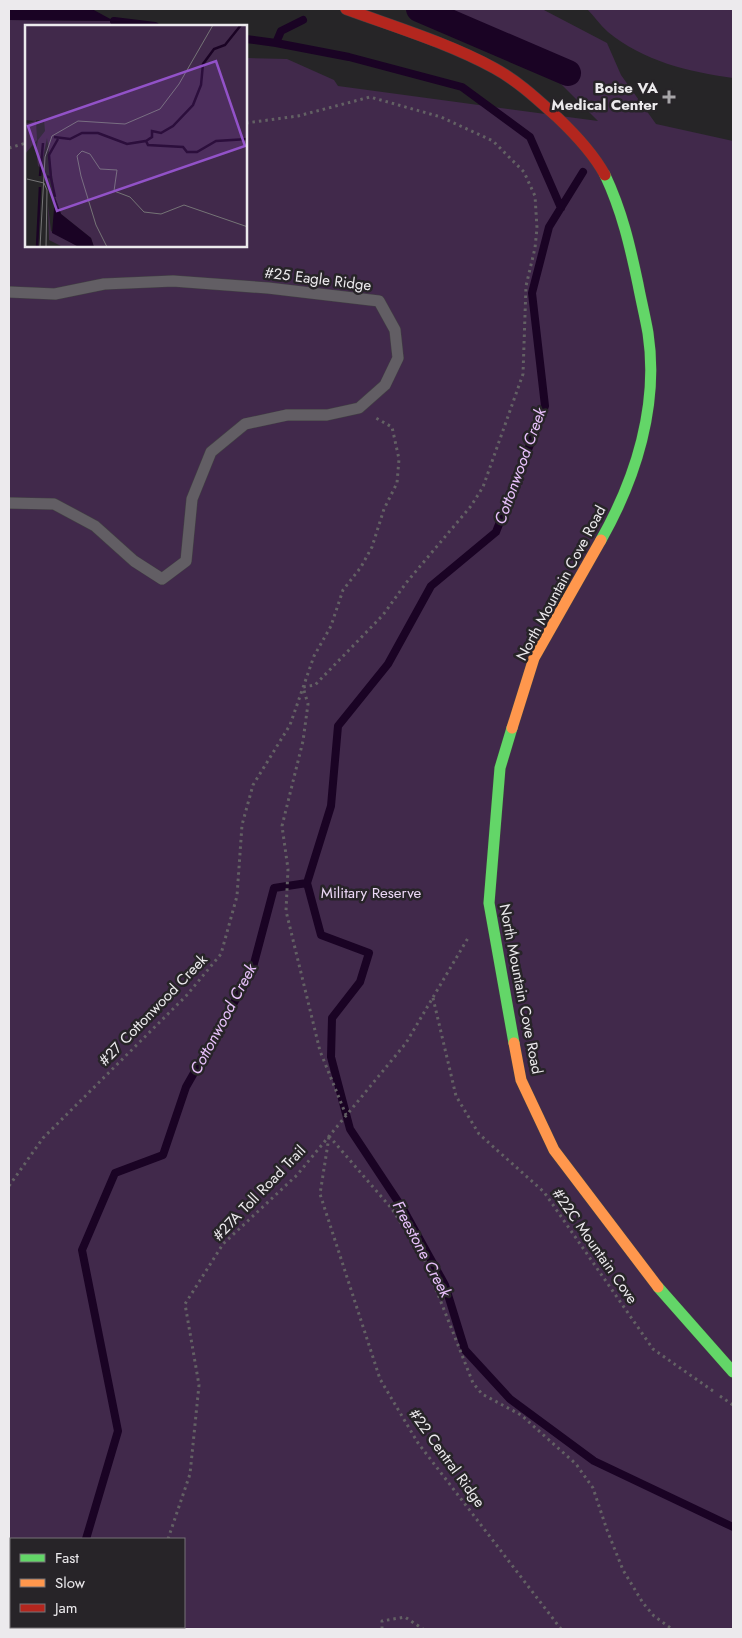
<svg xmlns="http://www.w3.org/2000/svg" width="742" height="1638" viewBox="0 0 742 1638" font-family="Jost,sans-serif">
<rect width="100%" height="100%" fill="#262527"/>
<path fill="#41294b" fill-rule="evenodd" d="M422,9H542L607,43L621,75L656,124L733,141V1629H9V20L114,21L145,26H26V246H246V58L287,59L334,80L338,86L598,121L550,73L506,43ZM11,1539H184V1627H11Z
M587,9H733V78C689,72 643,61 608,32C600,25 594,16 587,9Z"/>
<path fill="#1a0324" d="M9,9H92L114,21L9,20Z"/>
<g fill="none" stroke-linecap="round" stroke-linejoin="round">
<path stroke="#1a0324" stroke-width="8" d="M114,21L155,26
M246,39L276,43L281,31L303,20
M276,43L349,57L462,87L530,137L561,208
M307,883L321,935L369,953L360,982L332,1018L331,1057L350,1129L403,1209L445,1285L465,1350L510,1399L594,1461L733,1527
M307,883L331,806L338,726L388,664L431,586L496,532L545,406L532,293L549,227L583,172
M86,1539L118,1431L82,1250L115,1173L163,1155L186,1087L252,971L274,888L307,883
M67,1629L68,1627"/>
<path stroke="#1a0324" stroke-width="26" d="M419,9L568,73"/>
<g stroke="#424143" stroke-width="12">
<path id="lane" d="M9,292L55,294L104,284L173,281L268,288L379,301L395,330L398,358L385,385L359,408L327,415H287L245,424L211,452L192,499L186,561L162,579L134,561L95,526L54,504L9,503"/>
</g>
<g stroke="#424143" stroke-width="12">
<path id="fast" d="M601,540C636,478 659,405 648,333C645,316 641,300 638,284C630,246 622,211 605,175
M512,728L500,768L489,903L514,1043
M658,1287L733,1372"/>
</g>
<g stroke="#424143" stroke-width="12">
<path id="slow" d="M512,728L534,658L601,540
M514,1043L521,1080L554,1150L658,1287"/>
</g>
<g stroke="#424143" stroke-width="12">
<path id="jam" d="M346,9C395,27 448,43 494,68C518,81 537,99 557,117C575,134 593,153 605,175"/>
</g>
<path stroke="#636164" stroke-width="3" stroke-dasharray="2.5 4" stroke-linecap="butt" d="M246,123L298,116L370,97L441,117L493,141L524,172L535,196L537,228L535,248L526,286L523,374L483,487L471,506L406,583L383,615L315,685L303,687L308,704L303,741L282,826L288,869L286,911L320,1051L346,1115
M9,148L26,143
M433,998L456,1096L479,1134L544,1192L653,1349L713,1391
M329,1136L392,1209L424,1259L473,1383L482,1394L521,1415L576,1464L593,1488L607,1530L623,1570L643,1603L654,1616L672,1629
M329,1137L320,1194L380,1379L418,1443L561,1629
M9,1186L43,1138L186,996L221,954L237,896L242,825L253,785L290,725L314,656L331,626L343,590L361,567L372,547L384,509L397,483L399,459L392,427L374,417
M720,1396L733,1405
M168,1539L190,1474L199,1385L185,1304L223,1244L297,1175L406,1043L468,938
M134,1629L135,1627
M382,1629V1621L405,1617L423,1629"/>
<use href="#lane" stroke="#625e64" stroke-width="11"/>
<use href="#fast" stroke="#63d668" stroke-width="11"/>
<use href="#slow" stroke="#ff974d" stroke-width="11"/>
<use href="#jam" stroke="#b3261e" stroke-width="11"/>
</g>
<path fill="#a7a5a8" stroke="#272428" stroke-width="2" d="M666.5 89.5h5v5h5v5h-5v5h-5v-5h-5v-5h5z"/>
<g text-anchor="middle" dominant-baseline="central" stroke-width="5" stroke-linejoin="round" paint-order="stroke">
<g font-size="15" font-weight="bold" fill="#eceaed" stroke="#272428" text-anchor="end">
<text x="658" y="88">Boise VA<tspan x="658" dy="17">Medical Center</tspan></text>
</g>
<g font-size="15" fill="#eceaed" stroke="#272428">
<text transform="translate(318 279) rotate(7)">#25 Eagle Ridge</text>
<text transform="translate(561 583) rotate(-62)">North Mountain Cove Road</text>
<text transform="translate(521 989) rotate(79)">North Mountain Cove Road</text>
<text transform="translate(153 1010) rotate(-46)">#27 Cottonwood Creek</text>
<text transform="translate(259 1193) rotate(-46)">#27A Toll Road Trail</text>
<text transform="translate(595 1246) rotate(55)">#22C Mountain Cove</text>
<text transform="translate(447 1458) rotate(54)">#22 Central Ridge</text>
</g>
<g font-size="15" fill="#ecd8f6" stroke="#272428">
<text x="371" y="893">Military Reserve</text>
</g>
<g font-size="16" font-style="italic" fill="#e8c1fb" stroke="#272428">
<text transform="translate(520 466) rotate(-70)">Cottonwood Creek</text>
<text transform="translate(223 1019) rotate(-62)">Cottonwood Creek</text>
<text transform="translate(422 1249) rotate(62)">Freestone Creek</text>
</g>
</g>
<g transform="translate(25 25)">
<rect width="222" height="222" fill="#262527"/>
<path d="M0,0H222V222H69L66,213L36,189L30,172L22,113L16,143L13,141L11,125L13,115L20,106L19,95H11L12,115L0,129V99L10,96L0,95ZM23,180L26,206L54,222H38L24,215Z" fill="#41294b"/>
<path d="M30,172L36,189L66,213L69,222H54L27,208Z" fill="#1a0324"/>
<path fill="none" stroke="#1a0324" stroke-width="2.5" d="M29,112L45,114L57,108H73L102,119L121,116L123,120L158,122L162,127H172L191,116L223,114M121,116L127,112V106L136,108L148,101L168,80L176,60L178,39L189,24L200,20L216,0M15,151L18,118M22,151L26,153L30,172M26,153L24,130L33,114M12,222L15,162"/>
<path fill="none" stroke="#757476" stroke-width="1" d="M2,154L19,158L22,165L21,222M15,222L20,132L27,111L53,96L100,99L135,84L154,59L188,0M82,222L71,200L56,151L52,131L57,126L65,129L75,144L92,145L89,166L105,172L119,187L136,189L159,180L223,202"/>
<path fill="#9252c8" fill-opacity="0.15" stroke="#9252c8" stroke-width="2.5" d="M191,36L220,121L32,186L3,101Z"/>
<rect width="222" height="222" fill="none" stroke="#eceaed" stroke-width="2.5"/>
</g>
<rect width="742" height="1638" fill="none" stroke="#eceaed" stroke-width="20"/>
<rect x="10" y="1538" width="175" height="90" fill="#272428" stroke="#767377"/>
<rect x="20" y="1554" width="25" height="8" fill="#63d668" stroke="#767377"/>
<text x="55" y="1563" font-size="15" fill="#eceaed">Fast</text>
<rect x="20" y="1579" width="25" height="8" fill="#ff974d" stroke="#767377"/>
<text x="55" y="1588" font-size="15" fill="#eceaed">Slow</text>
<rect x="20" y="1604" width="25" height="8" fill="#b3261e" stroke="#767377"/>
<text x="55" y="1613" font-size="15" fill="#eceaed">Jam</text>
</svg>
